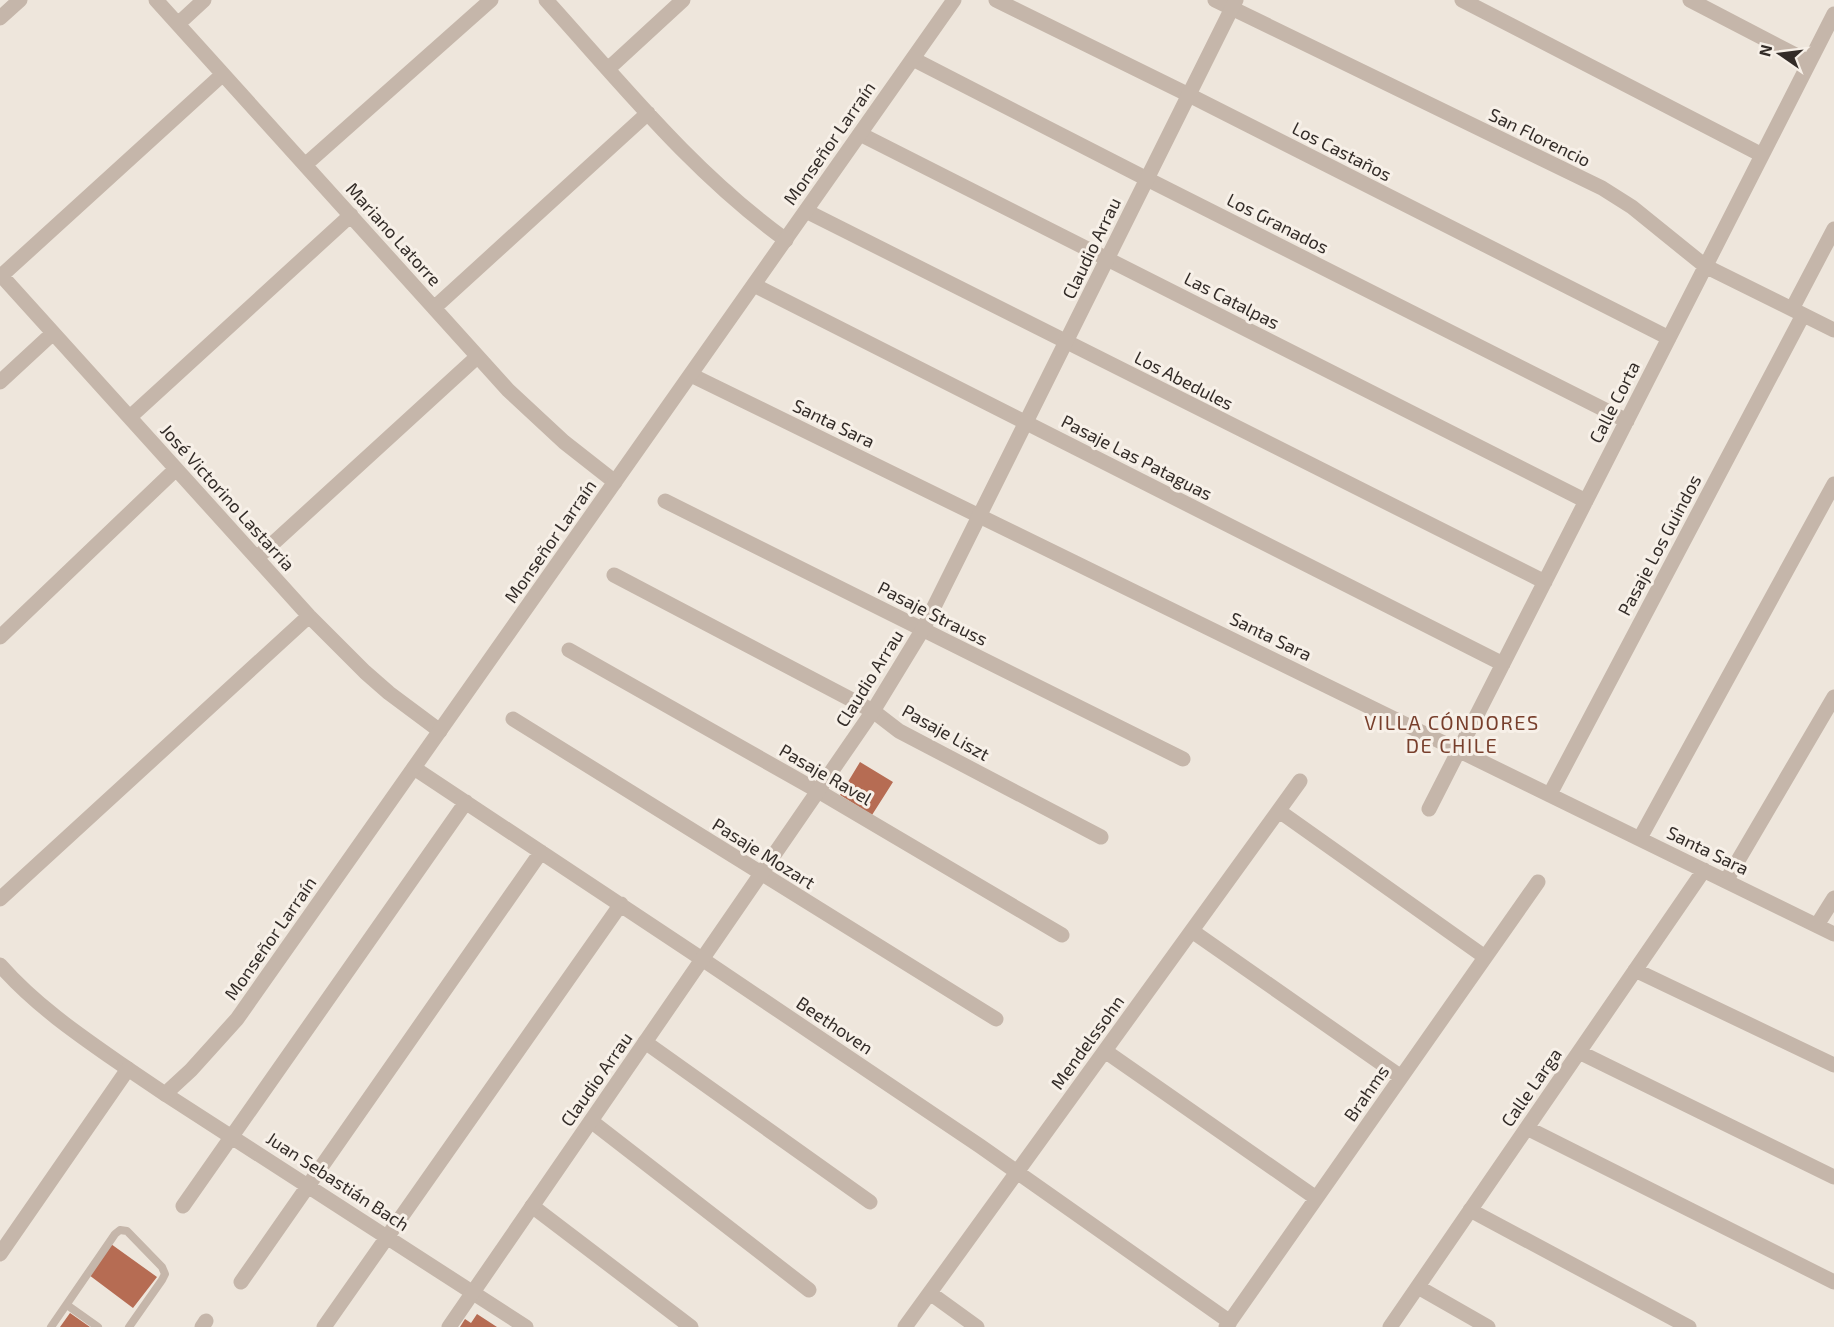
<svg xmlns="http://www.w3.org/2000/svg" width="1834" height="1327" viewBox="0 0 1834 1327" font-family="'Exo 2',sans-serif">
<rect width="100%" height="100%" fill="#eee6dc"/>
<path fill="#b66c53" d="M860,762L893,782L872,815L840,795Z
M111,1244L157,1277L133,1308L89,1275Z
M70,1313L90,1327H60Z
M477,1314L497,1327H460L465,1319L471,1323Z"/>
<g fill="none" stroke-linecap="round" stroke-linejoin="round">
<path stroke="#c5b6aa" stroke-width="8" d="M67,1305L98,1327
M51,1327L115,1234L120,1230L127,1231L162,1267L165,1274L162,1280L129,1327"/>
<path stroke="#c5b6aa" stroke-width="15" d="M156,0L508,390L564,442L615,482
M546,0C622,84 693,173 786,240
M996,0L1189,95L1669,338
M1215,0L1602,188L1632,207L1705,266L1834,330
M1462,0L1762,155
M1690,0L1809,62
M0,18L20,0
M178,24L204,0
M913,59L1147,179L1627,421
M608,69L683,0
M860,134L1586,501
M305,165L491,0
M806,211L1545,582
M0,274L309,616L365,672L389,693L440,731
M1,276L223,74
M754,285L1503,664
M434,308L648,113
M1792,309L1834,229
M691,375L1834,934
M0,382L53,333
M130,417L351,215
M665,501L1183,759
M257,558L477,357
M614,575L873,711L899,731L1101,837
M0,637L176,469
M569,650L818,791L1062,935
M513,719L996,1019
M414,768L702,959L980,1146L1230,1322
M1550,794L1803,315
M1429,809L1834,14
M1279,811L1485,957
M1640,838L1834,484
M1726,881L1834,697
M0,899L309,616
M1817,925L1834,898
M1192,931L1401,1077
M0,965C37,1007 82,1037 128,1069
M1635,970L1834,1065
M645,1042L870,1202
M1105,1051L1316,1198
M1579,1052L1834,1177
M165,1094L526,1327
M591,1121L809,1290
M1527,1128L1834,1282
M183,1206L466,802
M532,1206L691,1327
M1470,1210L1689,1327
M241,1282L541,852
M1418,1287L1488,1327
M930,1293L977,1327
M202,1327L206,1321
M324,1327L621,904
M905,1327L1300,781
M1226,1327L1538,882
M1390,1327L1704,870"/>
<path stroke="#c5b6aa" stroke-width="15" d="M0,1254L128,1069L165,1094L191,1070L237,1019L954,0
M449,1327L873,711L923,629L1236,0"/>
</g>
<g text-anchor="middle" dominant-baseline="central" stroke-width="6" stroke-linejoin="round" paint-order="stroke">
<g font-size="18" fill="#332c28" stroke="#f7f0e8">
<text transform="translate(1540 137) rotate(26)">San Florencio</text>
<text transform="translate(829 143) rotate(-55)">Monseñor Larraín</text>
<text transform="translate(1342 151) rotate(27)">Los Castaños</text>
<text transform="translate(1278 223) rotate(27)">Los Granados</text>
<text transform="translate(394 234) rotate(48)">Mariano Latorre</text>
<text transform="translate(1091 248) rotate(-64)">Claudio Arrau</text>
<text transform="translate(1232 300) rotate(27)">Las Catalpas</text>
<text transform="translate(1184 380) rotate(27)">Los Abedules</text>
<text transform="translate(1614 402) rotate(-63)">Calle Corta</text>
<text transform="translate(834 423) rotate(26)">Santa Sara</text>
<text transform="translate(1137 457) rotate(27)">Pasaje Las Pataguas</text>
<text transform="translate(228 497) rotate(48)">José Victorino Lastarria</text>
<text transform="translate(550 541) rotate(-55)">Monseñor Larraín</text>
<text transform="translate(1659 545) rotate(-62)">Pasaje Los Guindos</text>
<text transform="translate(933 613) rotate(27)">Pasaje Strauss</text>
<text transform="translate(1271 636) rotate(26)">Santa Sara</text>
<text transform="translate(869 678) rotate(-58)">Claudio Arrau</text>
<text transform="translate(946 732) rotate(29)">Pasaje Liszt</text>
<text transform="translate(826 774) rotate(30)">Pasaje Ravel</text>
<text transform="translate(1708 850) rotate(26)">Santa Sara</text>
<text transform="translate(764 853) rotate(32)">Pasaje Mozart</text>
<text transform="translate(270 938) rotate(-55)">Monseñor Larraín</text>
<text transform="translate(835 1025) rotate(34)">Beethoven</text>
<text transform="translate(1087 1042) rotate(-54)">Mendelssohn</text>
<text transform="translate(596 1079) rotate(-55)">Claudio Arrau</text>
<text transform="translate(1531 1087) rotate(-55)">Calle Larga</text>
<text transform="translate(1366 1093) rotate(-55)">Brahms</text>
<text transform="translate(338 1181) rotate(33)">Juan Sebastián Bach</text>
</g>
<g font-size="20" letter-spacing="1.5" fill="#783f2c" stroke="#f7f0e8">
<text x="1452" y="722">VILLA CÓNDORES<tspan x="1452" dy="23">DE CHILE</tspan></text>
</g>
</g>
<g transform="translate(1780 54) rotate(284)" stroke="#f7f0e8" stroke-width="4.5" paint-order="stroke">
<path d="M0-4.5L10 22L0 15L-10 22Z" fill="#332c28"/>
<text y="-9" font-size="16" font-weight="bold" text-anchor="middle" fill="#332c28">N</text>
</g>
</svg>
